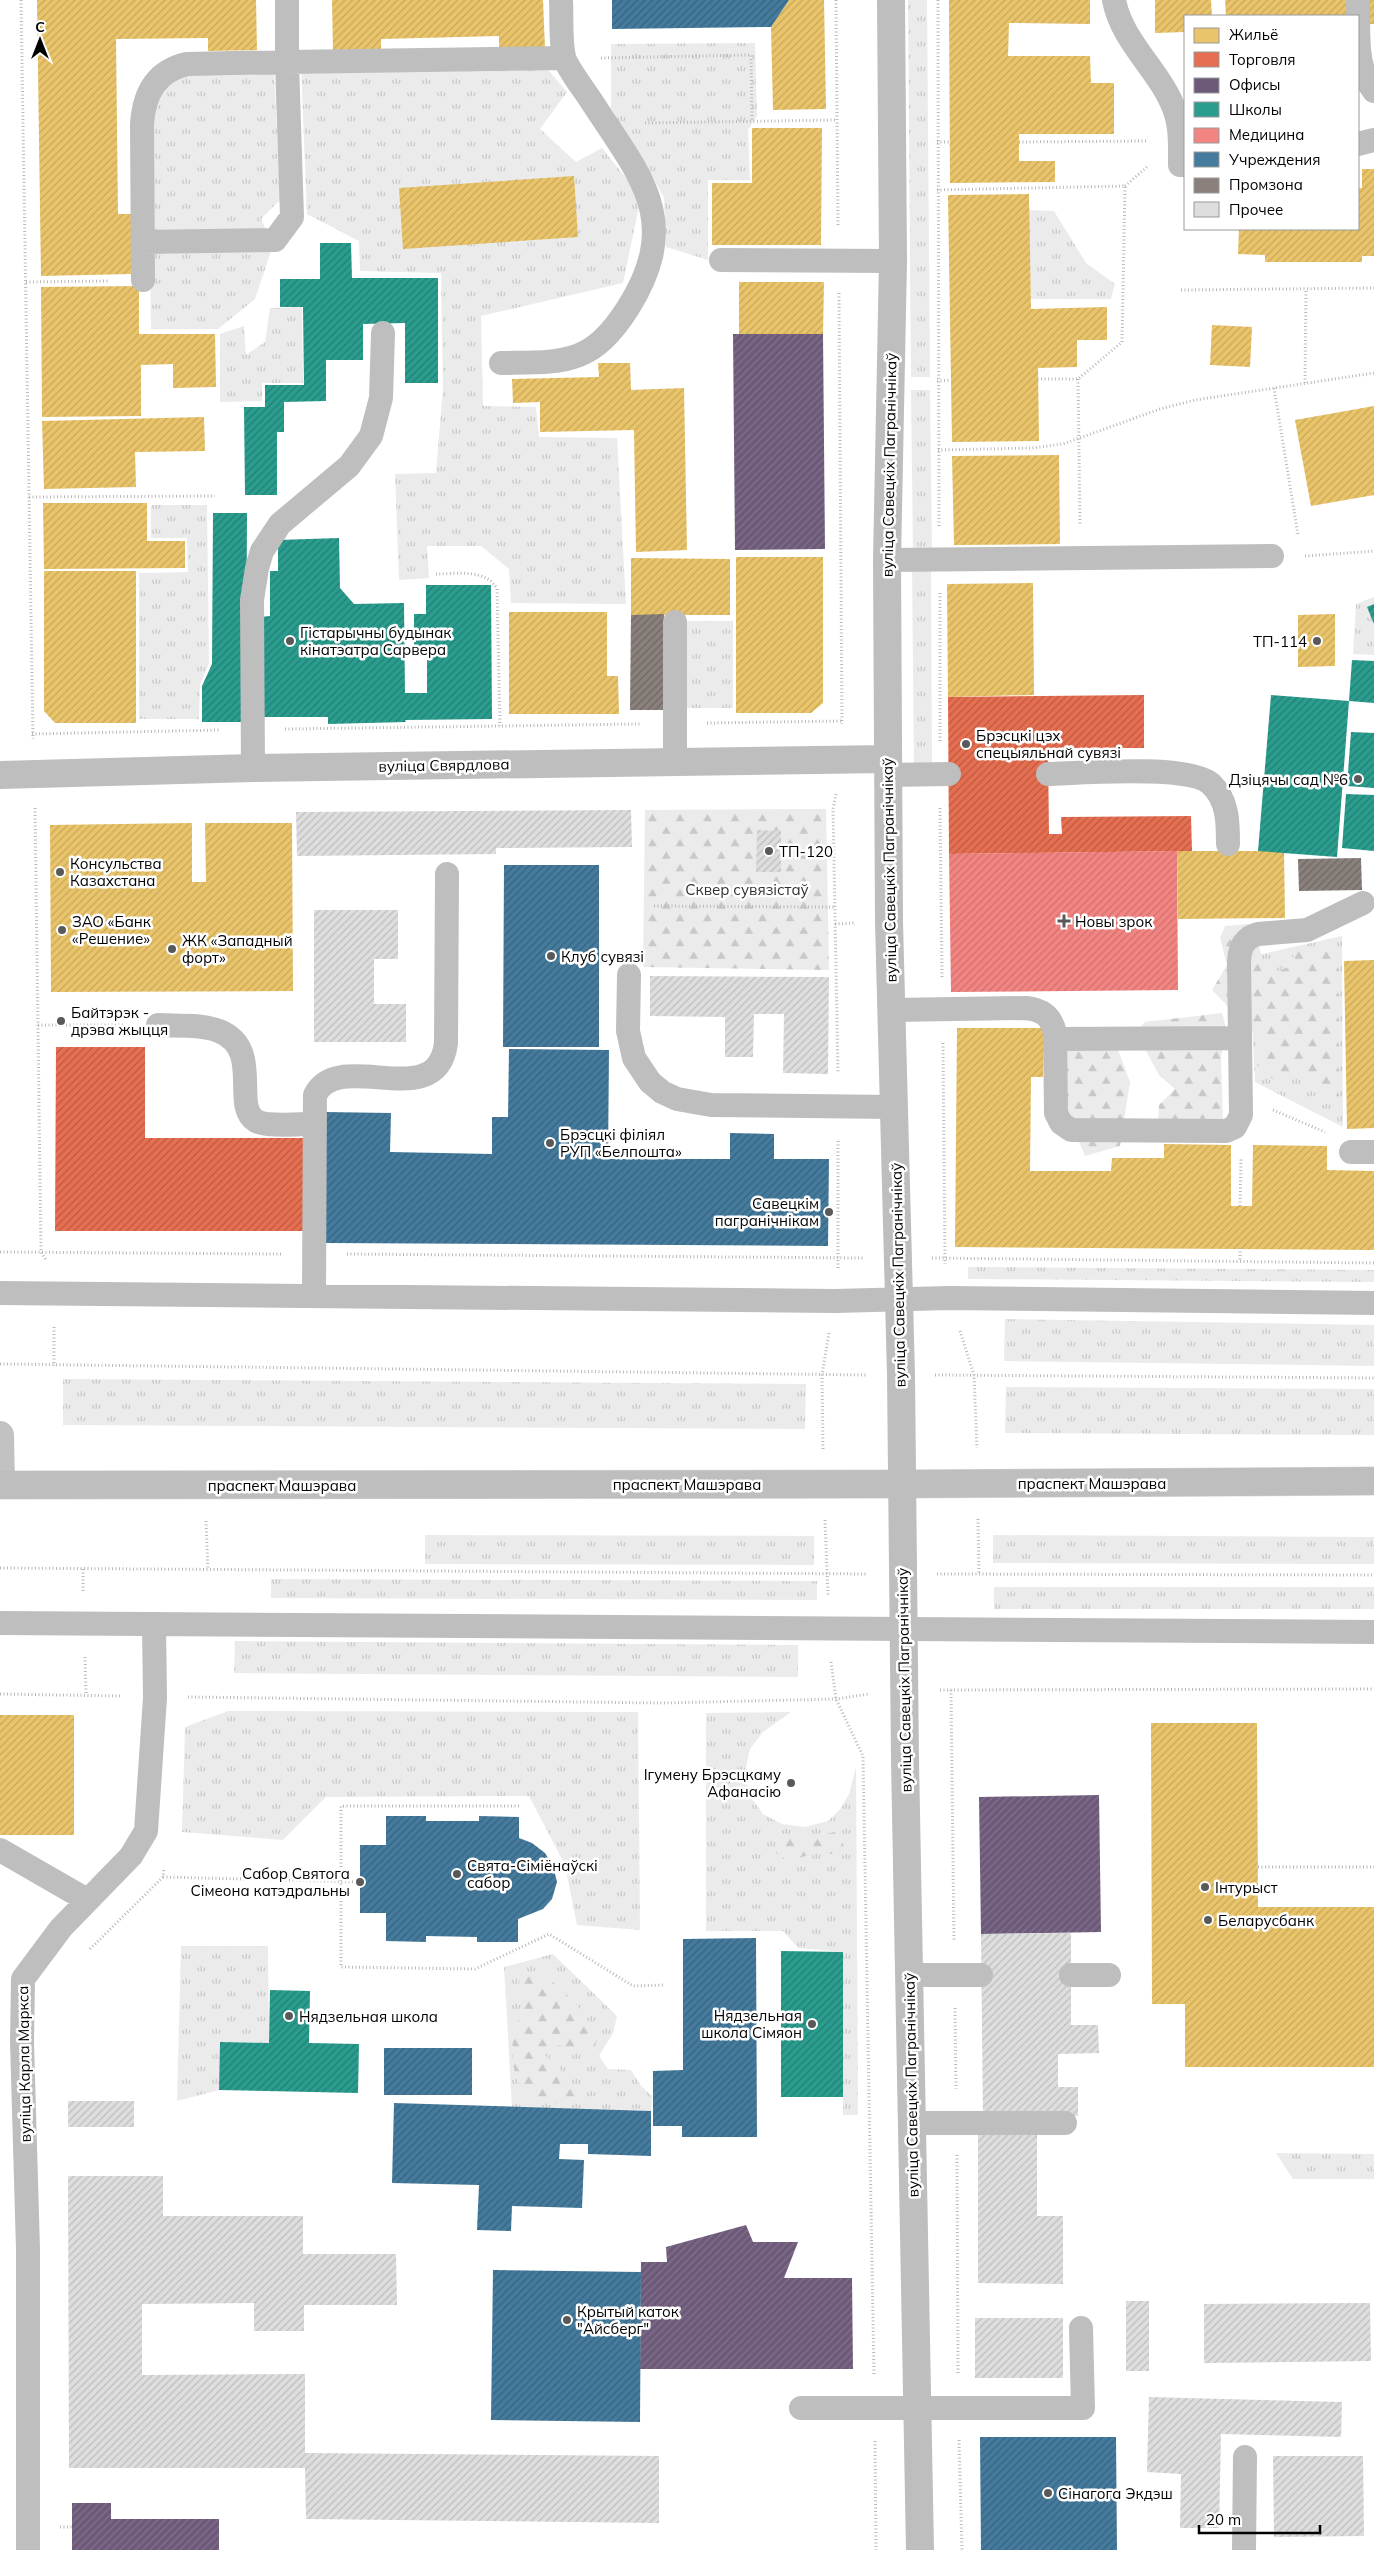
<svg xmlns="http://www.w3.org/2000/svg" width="1374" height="2550" viewBox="0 0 1374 2550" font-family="Mulish,sans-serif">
<defs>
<pattern id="grass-tufts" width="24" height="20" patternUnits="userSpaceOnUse" patternTransform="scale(1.25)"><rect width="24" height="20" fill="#ebebeb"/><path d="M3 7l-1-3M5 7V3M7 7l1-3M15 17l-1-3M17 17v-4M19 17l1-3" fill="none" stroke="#c8c8c8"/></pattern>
<pattern id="forest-firs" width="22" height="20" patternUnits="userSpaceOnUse" patternTransform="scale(1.25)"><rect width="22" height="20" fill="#ebebeb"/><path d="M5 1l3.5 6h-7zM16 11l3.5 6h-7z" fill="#c8c8c8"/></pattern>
<pattern id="homes-hatch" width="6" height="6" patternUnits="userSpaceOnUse" patternTransform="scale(1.25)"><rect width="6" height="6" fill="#e9c46a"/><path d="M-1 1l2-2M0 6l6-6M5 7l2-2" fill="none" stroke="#c6a75a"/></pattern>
<pattern id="shops-hatch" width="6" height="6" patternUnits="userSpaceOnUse" patternTransform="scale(1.25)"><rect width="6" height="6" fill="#e76f51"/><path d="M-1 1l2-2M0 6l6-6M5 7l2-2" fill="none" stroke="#b95941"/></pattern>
<pattern id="offices-hatch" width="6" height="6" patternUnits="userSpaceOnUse" patternTransform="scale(1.25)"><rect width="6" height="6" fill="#6d597a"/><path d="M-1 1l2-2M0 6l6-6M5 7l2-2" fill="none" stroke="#82748b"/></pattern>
<pattern id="schools-hatch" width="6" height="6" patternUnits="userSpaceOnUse" patternTransform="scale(1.25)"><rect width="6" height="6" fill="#2a9d8f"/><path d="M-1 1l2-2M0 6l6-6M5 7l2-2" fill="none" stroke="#227e72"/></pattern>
<pattern id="health-hatch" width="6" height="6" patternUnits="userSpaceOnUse" patternTransform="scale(1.25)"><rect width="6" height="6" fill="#f28482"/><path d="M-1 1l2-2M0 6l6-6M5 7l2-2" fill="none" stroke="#ce706e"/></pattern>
<pattern id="public-hatch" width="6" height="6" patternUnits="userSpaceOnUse" patternTransform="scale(1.25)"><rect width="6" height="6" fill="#457b9d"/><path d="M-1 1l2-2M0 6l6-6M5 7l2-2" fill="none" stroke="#37627e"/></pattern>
<pattern id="industry-hatch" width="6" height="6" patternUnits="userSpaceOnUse" patternTransform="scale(1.25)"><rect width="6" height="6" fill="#8a817c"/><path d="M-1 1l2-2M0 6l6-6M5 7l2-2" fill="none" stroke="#6e6763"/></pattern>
<pattern id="building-hatch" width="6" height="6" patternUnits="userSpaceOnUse" patternTransform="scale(1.25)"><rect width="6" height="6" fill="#dedede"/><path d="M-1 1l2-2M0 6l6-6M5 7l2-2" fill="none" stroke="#bdbdbd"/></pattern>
</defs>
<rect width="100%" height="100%" fill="#fff"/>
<path fill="url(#grass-tufts)" d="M908,0H927L930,377H911Z
M755,43L757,116L748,130L750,180H708V260L666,247L664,197L611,108V44Z
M545,66L567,92L540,129L576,162L602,148L641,197L623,283L481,316L483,406L536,407L539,437L617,438L626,604L511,603L509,569L481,546H427L429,578L399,580L395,474L436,473L443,387L441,273L360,271L359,241L307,214L301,68Z
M274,69L280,200L261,219L273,245L255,299L218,329H151L149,129L151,105L176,75Z
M1028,210L1054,211L1086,263L1115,284L1111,299H1031Z
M302,307L303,383H262V401L220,402V334L244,326L246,355L265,342L270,308Z
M911,390H930L932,553L913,554Z
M151,505H207L209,663L200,685L199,719H139V573L188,572L187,538H151Z
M912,565H931L932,770H914Z
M1374,597V655L1353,654L1356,604Z
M686,621H733V708H687Z
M1342,936L1343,1127L1255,1082L1249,957Z
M968,1267L1374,1270V1282L968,1279Z
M1005,1319L1374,1325V1366L1004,1361Z
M63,1379L806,1384L805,1429L63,1425Z
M1006,1387L1374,1389V1435L1005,1433Z
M425,1535L814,1536V1565L425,1564Z
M993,1535L1374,1537V1564L993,1563Z
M271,1579L817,1581V1600L271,1598Z
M994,1587H1374V1609H994Z
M235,1641L798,1645V1677L234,1673Z
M228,1711L638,1712L640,1930L577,1925L565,1865L529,1796L326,1797L283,1840L182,1832L185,1727Z
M791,1712L763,1732L750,1749L745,1771L749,1795L763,1814L782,1824L805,1827L828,1821L841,1808L849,1794L856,1767L858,2115H843V1952L798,1948L783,1931H706V1713Z
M181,1946H268L269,2043L220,2042L219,2090L177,2101Z
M553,1954L617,2016L613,2033L599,2056L608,2069L631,2070L641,2086L652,2096L651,2111L512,2107L504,1967Z
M1276,2153L1374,2154V2179H1293Z"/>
<path fill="url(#forest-firs)" d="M826,809L829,970L643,967L645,810Z
M1261,923L1259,946L1267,975L1290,967L1295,950L1338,949V1102L1295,1074L1280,1086L1256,1064L1267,1047L1212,990L1227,965L1220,938L1225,926Z
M1222,1013L1227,1032L1221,1056L1223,1120L1158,1123L1159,1105L1175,1089L1159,1075L1136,1032L1145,1022Z
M1111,1031L1130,1082L1120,1146L1085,1156L1061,1099L1059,1035Z
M839,1831L844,1847L832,1854L815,1853L789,1861L773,1851L780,1839L814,1837Z
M531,1975L546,1976L573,2000L599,2035L592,2054L558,2045L540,2051L558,2067L579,2091L571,2105L523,2097L513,2065L512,2027L524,2014L519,1981Z"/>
<path fill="url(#homes-hatch)" d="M37,0H256L257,50L208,51V38L116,39L118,214H131L132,274L41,276Z
M332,0H543L545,48L499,49V36L381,39V51L333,52Z
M789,0H824L826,109L773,110L771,27Z
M949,0H1090V24L1009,23L1008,56H1090L1091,83H1114V134H1019V161H1055V182L950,183Z
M1155,0H1211L1212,16H1185V32L1155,33Z
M1225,0H1350L1351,16H1226Z
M1369,0H1374V24H1370Z
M752,128H822L821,245H712V183H752Z
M1362,169H1374V256H1362V262H1265V255L1238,254L1239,229H1358V188H1362Z
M574,176L578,237L403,249L399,188Z
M1029,194L1031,309L1107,307V340H1077V367L1038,368L1039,441L952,442L948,195Z
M739,282H824L823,334H739Z
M139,286V334H215L216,387L173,388V364L141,365V416L42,417L41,287Z
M1212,325L1252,327L1250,367L1210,365Z
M598,363H630L631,390L684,388L687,550L636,552L634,430L540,432V402L513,403L512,379L599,377Z
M1374,406V495L1311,506L1295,420Z
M204,417L205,451L135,452L136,487L44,489L42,421Z
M1059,455L1060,544L954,545L952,456Z
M43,503H147V541H185V568L44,569Z
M736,557H823V703L811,713H736Z
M631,558L730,559V615H631Z
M44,571H136V723H55L44,711Z
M1033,583L1034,695L948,697L947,584Z
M509,612H607V676H618L619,714H509Z
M1335,614V666L1298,667V615Z
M192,823V882H206L205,823H292L293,991L51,992L50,825Z
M1177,851H1284L1285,918L1178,919Z
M1374,960V1128L1347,1129L1344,961Z
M957,1028H1044L1043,1077H1031L1030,1171H1111L1112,1158H1164V1144L1231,1145V1206H1252L1253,1145L1327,1146V1170L1374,1171V1250L955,1247Z
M0,1715H74V1835H0Z
M1151,1723H1257L1258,1907H1374V2067H1185V2004H1152Z"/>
<path fill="url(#shops-hatch)" d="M1144,695V748H1048L1049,834H1062L1061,817L1191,816L1192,851L949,854L948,697Z
M56,1047H145V1138H303V1231H55Z"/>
<path fill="url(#offices-hatch)" d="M733,334H823L825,549L735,550Z
M1099,1795L1101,1932L981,1934L979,1797Z
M746,2225L753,2242H798L784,2278H852L853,2369H640L641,2262H667L666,2247Z
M72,2503H111V2519H219V2550H72Z"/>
<path fill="url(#schools-hatch)" d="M320,243H351L352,278H438V383H405V323L363,324V360H326V401L284,402V432H277V495H245L244,407H265V385H304L303,307H280V279H320Z
M213,513H247L246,722H202V686L212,664Z
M339,538L340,588L354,604L404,603L405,693H427V651H414V614H426V585H491L492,719L405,720L406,722L328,724V717H262L260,617L270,616V571H278V540Z
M1374,604V624L1367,607Z
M1352,660L1374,661V703L1349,701Z
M1271,695L1349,701L1337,857L1258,851Z
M1351,732L1374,733V788L1347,786Z
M1346,794L1374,795V851L1342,848Z
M781,1951L843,1952V2097H781Z
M270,1990L310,1991L309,2043L359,2044L358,2093L219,2090L220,2042L269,2043Z"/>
<path fill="url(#health-hatch)" d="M1177,851L1178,990L951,992L949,854Z"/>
<path fill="url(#public-hatch)" d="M612,0H789L771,27L612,29Z
M504,865H599V1047H503Z
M509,1049L609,1050L608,1159H730V1133L774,1134V1159H829L828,1246L324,1243L325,1112L391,1113L390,1152L492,1154V1117H508Z
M386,1816H426V1821H479V1816L519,1817V1838L532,1843L545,1853L553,1866L557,1882L552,1899L543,1909L518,1919V1942H477V1937L426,1936V1942L386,1941V1913H360V1845H386Z
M756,1938L757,2137H682V2126H653V2071L683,2070V1939Z
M384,2048H472V2095H384Z
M394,2103L651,2111V2156L588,2154V2144H560L559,2159L584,2160L582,2208L512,2206L511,2231L477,2230L479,2185L392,2183Z
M493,2270L641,2272L640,2422L491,2420Z
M980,2437H1116L1117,2550H981Z"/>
<path fill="url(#industry-hatch)" d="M664,614L663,710H630L631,615Z
M1361,858L1362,890L1299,891L1298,859Z"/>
<path fill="url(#building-hatch)" d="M631,810L632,847L496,848V854L297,856L296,812Z
M757,830L781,831V872H756Z
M314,910H398V959H374V1004H406V1042H314Z
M650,976L829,977L828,1074L783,1073L784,1014H754L753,1057H725V1017L650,1016Z
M1071,1933V2025H1098L1099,2053L1058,2054V2087H1078V2116L983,2117L981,1934Z
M68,2101H134V2127H68Z
M978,2130H1037V2216H1063V2284L978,2283Z
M68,2176H163V2216H303V2254H396L397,2305H304V2331H254V2303L142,2304V2375L305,2374V2453L659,2456V2523L306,2519L305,2468H69Z
M1126,2301H1149V2371H1126Z
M1370,2303L1371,2361L1204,2363V2304Z
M975,2318H1063V2378H975Z
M1149,2397L1342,2402L1341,2437L1221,2434L1219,2528H1180L1181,2474L1147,2472Z
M1273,2456H1363L1364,2536L1274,2537Z"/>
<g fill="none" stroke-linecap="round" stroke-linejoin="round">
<g stroke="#dbdbdb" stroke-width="29">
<path id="primary" d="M0,1485L901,1484L1374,1481"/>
</g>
<path stroke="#b9b9b9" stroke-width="3" stroke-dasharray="1 2.5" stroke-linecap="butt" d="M21,0L33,739
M836,0L838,227
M938,0L939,527
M601,58L751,55L752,122
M645,123L837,120
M937,142H950
M1019,142L1146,141
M1125,186L1148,166
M937,190L1125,186L1122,342L1078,379H1038
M26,282L110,281
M1181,290L1374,288
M839,293L842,724
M1078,379L1080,525
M937,381L951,380
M1305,383L1306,289
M1274,388L1298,535
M938,450L1032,448L1063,444L1160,409L1195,400L1374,373
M29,497L215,496
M1305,556L1374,551
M436,574C456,574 486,568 497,589L500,726
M940,593V742
M707,723L842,721
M285,729L641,724
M32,734L219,730
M836,794L833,809L838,1073
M35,808L41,1252L46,1260
M940,808L942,977
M654,906L834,907
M835,924L854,923
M38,1025H125
M943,1043L945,1264
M1273,1110L1325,1132
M1240,1206L1241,1159
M1240,1248V1262
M0,1252L281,1254
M347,1254L863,1258
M932,1258L1374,1263
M838,1268V1139
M54,1327V1366
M960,1331L974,1375L977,1448
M0,1364L866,1375
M935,1375L1374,1378
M823,1449L822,1375L829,1333
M978,1519L979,1574
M825,1520L828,1596
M206,1521L208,1570
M0,1568L868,1574
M83,1569V1591
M937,1574L1374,1575
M85,1657L86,1694
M831,1662L836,1699L863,1756L874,2375
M940,1690L1374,1689
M951,1690L954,1942
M0,1694L122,1696
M188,1697L662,1703L836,1699L869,1694
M519,1806H341V1967L475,1969L549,1934L633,1986L664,1985
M1258,1867H1374
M163,1877L360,1882
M90,1949L163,1877L164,1868
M955,2008L956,2089
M957,2155L958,2374
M959,2440L962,2550
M875,2441L876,2550
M60,2527H72"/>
<path stroke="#bebebe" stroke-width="24" d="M1114,0C1122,43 1161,71 1175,111C1181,128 1180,147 1180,165H1185
M1358,0C1359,30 1354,67 1374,91
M1358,144L1374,140
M143,242L275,240L292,217L287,62L564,58
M721,260L893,261
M143,280L142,124C144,94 156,71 187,64L287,62V0
M501,363C564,362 591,366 628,308C684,219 639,175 590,99C583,88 567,68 564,57C560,39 562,18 561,0
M887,560L1272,556
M675,622V761
M253,768L252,600L257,568L262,551L280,524L349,466L371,436L381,398L383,333
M1048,774C1081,773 1189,764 1211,784C1228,800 1228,822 1228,844
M888,775L949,774
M629,975L628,1031L634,1058L650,1082L662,1092L677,1099L711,1105L893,1107
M892,1010L1026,1008C1043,1010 1051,1016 1055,1033L1056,1113L1061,1123L1071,1130L1226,1131L1235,1127L1241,1115L1239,961C1240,947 1244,938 1258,934L1307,930L1363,903
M158,1025C177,1026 201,1024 219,1031C264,1049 231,1106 256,1121C267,1127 299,1124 313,1124
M1055,1039L1240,1038
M1351,1152H1374
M0,1293L835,1301L950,1298L1374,1303
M314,1296L315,1095C339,1047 437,1115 446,1043L447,874
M0,1623L1374,1632
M0,1850L87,1900
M909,1975H981
M1071,1975H1109
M911,2123H1065
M801,2408H1083L1081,2328
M28,2550V2249L22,2042L23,1979L61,1928L131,1856L146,1831L155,1698L154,1624
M1244,2550L1245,2457"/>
<path stroke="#bebebe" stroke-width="28" d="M891,0L893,261L887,560L889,922L901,1375L905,1760L920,2550
M0,775L253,768L887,759"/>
<path stroke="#c2c2c2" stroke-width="28" d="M0,1435L1,1485"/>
<use href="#primary" stroke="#bebebe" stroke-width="28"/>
</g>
<g fill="#595959" stroke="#fff" stroke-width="2">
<circle cx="290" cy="641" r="5"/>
<circle cx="1317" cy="641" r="5"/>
<circle cx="966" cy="744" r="5"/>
<circle cx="1358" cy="779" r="5"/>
<circle cx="769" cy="851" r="5"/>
<circle cx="60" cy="872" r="5"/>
<path d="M1061.5 913.5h5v5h5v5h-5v5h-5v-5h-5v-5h5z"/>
<circle cx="62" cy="930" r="5"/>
<circle cx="172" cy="949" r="5"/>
<circle cx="551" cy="956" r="5"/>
<circle cx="61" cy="1021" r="5"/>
<circle cx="550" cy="1143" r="5"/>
<circle cx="829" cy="1212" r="5"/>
<circle cx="791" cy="1783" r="5"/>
<circle cx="457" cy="1874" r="5"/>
<circle cx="360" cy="1882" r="5"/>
<circle cx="1205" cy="1887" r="5"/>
<circle cx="1208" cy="1920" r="5"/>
<circle cx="289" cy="2016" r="5"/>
<circle cx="812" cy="2024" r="5"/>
<circle cx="567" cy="2320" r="5"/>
<circle cx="1048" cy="2493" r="5"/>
</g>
<g text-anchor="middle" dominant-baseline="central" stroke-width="5" stroke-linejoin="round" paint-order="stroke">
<g font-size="15" fill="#000" stroke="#fff">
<text transform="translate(889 465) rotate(-89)">вуліца Савецкіх Пагранічнікаў</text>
<text transform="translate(444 765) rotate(-1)">вуліца Свярдлова</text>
<text transform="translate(889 870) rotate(-91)">вуліца Савецкіх Пагранічнікаў</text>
<text transform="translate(898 1275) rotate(-91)">вуліца Савецкіх Пагранічнікаў</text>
<text x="1092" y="1483">праспект Машэрава</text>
<text x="687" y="1484">праспект Машэрава</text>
<text x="282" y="1485">праспект Машэрава</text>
<text transform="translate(904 1680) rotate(-91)">вуліца Савецкіх Пагранічнікаў</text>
<text transform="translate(24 2064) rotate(-91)">вуліца Карла Маркса</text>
<text transform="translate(911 2085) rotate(-91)">вуліца Савецкіх Пагранічнікаў</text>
</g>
<g font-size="15" fill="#000" stroke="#fff" text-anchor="start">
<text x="300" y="632">Гістарычны будынак<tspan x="300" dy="17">кінатэатра Сарвера</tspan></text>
<text x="1307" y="641" text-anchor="end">ТП-114</text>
<text x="976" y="735">Брэсцкі цэх<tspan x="976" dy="17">спецыяльнай сувязі</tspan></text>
<text x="1348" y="779" text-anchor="end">Дзіцячы сад №6</text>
<text x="779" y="851">ТП-120</text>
<text x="70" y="863">Консульства<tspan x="70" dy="17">Казахстана</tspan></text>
<text x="72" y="921">ЗАО «Банк<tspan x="72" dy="17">«Решение»</tspan></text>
<text x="1075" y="921">Новы зрок</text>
<text x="182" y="940">ЖК «Западный<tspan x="182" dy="17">форт»</tspan></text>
<text x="561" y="956">Клуб сувязі</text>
<text x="71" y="1012">Байтэрэк -<tspan x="71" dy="17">дрэва жыцця</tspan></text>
<text x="560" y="1134">Брэсцкі філіял<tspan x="560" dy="17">РУП «Белпошта»</tspan></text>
<text x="819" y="1203" text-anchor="end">Савецкім<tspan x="819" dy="17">пагранічнікам</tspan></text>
<text x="781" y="1774" text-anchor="end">Ігумену Брэсцкаму<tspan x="781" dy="17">Афанасію</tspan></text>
<text x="467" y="1865">Свята-Сіміёнаўскі<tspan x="467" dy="17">сабор</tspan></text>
<text x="350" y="1873" text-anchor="end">Сабор Святога<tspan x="350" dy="17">Сімеона катэдральны</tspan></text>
<text x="1215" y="1887">Інтурыст</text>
<text x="1218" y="1920">Беларусбанк</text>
<text x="802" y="2015" text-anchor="end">Нядзельная<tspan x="802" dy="17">школа Сімяон</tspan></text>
<text x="299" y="2016">Нядзельная школа</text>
<text x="577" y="2311">Крытый каток<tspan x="577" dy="17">"Айсберг"</tspan></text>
<text x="1058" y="2493">Сінагога Экдэш</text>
</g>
<g font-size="15" fill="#313131" stroke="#fff">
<text x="747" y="889">Сквер сувязістаў</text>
</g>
</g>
<rect x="1184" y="15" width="175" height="215" fill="#ffffff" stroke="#999999"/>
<rect x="1194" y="28" width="25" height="15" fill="#e9c46a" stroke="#999999"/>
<text x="1229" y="40" font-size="15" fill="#000000">Жильё</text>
<rect x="1194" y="52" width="25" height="15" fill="#e76f51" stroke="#999999"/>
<text x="1229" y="65" font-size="15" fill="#000000">Торговля</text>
<rect x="1194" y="78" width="25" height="15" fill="#6d597a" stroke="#999999"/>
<text x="1229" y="90" font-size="15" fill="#000000">Офисы</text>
<rect x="1194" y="102" width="25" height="15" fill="#2a9d8f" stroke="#999999"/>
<text x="1229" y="115" font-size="15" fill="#000000">Школы</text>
<rect x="1194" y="128" width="25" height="15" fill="#f28482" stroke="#999999"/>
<text x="1229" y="140" font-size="15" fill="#000000">Медицина</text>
<rect x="1194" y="152" width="25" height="15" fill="#457b9d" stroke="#999999"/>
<text x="1229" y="165" font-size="15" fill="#000000">Учреждения</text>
<rect x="1194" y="178" width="25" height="15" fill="#8a817c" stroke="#999999"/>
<text x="1229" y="190" font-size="15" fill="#000000">Промзона</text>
<rect x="1194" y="202" width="25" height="15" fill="#dedede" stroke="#999999"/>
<text x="1229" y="215" font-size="15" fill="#000000">Прочее</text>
<g transform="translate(40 40)" stroke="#ffffff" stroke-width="4" paint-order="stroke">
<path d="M0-4L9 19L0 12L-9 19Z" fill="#000000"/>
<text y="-8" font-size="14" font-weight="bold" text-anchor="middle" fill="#000000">С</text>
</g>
<path d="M1199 2525v8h121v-8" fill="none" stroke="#000000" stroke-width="2.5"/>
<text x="1206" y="2525" font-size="15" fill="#000000" stroke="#ffffff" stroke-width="4" paint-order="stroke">20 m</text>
</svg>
